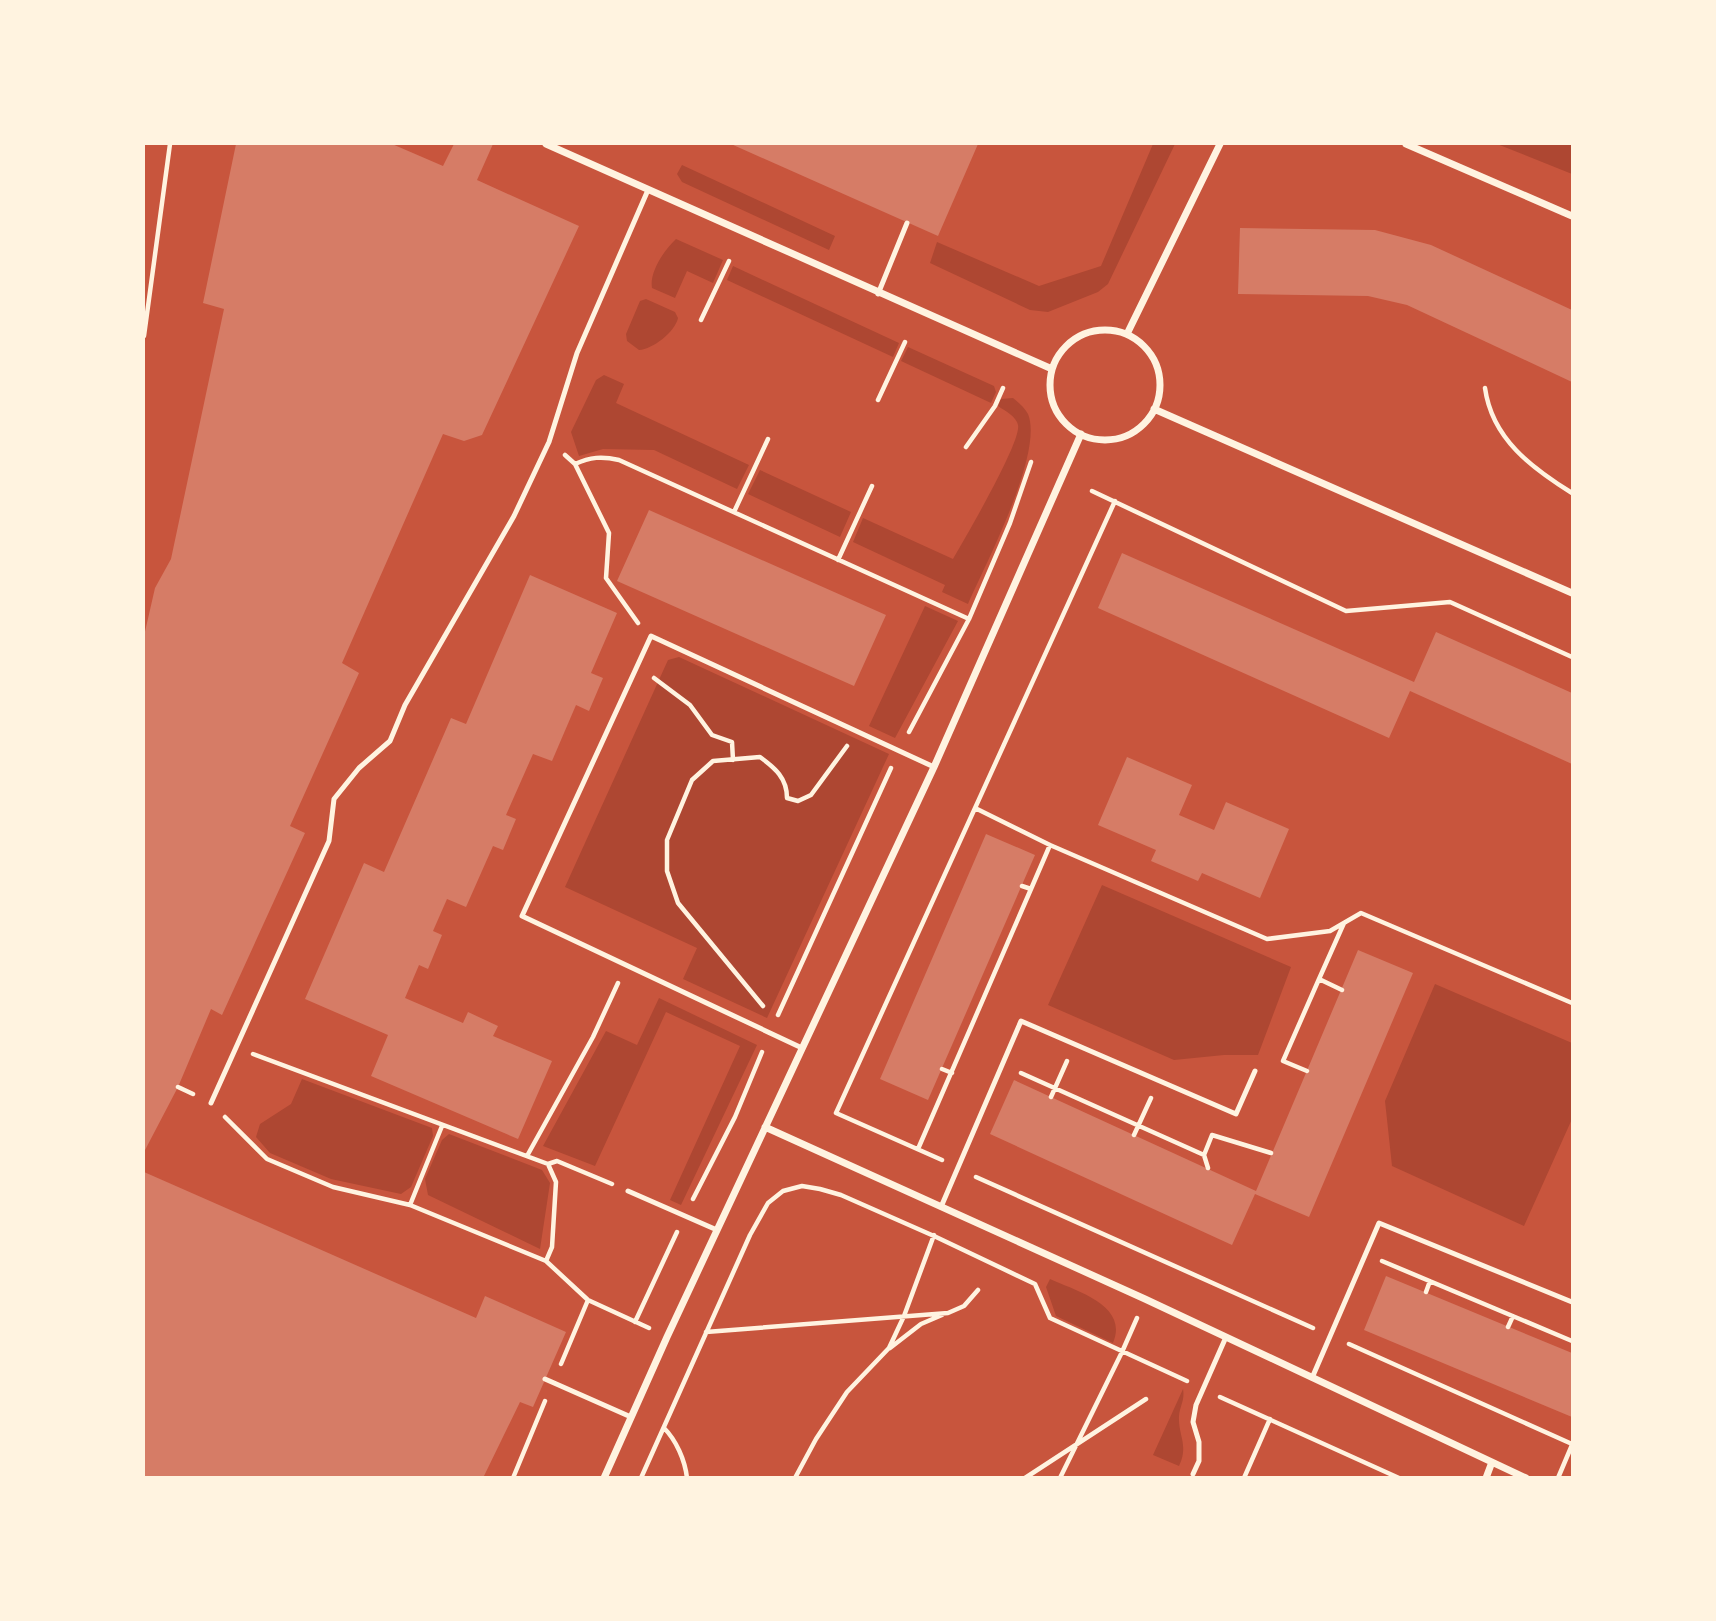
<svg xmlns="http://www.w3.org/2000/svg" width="1716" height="1621" viewBox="0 0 1716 1621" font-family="Rubik,sans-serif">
<rect width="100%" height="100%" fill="#c8553d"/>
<path fill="#ae4732" d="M1153,144H1175L1108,284L1098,292L1048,312L1030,310L930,263L937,242L1039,286L1101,266Z
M1497,144H1572V174Z
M682,165L835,236L829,250L682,182L677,174Z
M676,239L723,260L713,283L687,271L675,298L652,288C649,272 665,249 676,239Z
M733,266L899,343L893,357L727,280Z
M646,299L675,312L678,318C675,332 653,349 639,350L627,341L626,334L640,301Z
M908,347L994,386L996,392L991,403L901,361Z
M604,375L624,384L616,403L749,465L737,489L654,450L603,449L579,456L571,432L596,380Z
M1013,398C1018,402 1025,408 1028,414C1044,453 985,565 968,604L942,592L945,585L853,542L863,518L953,559C964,540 1022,441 1018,425C1016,416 1005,411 998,406L1001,399Z
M760,470L851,512L840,537L748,494Z
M925,606L958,621L895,738L869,726Z
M679,657L889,754L767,1018L683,979L697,948L565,887L668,660Z
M1102,885L1291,967L1258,1055H1224L1174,1060L1048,1005Z
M1435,984L1572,1043V1119L1524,1226L1392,1166L1385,1101Z
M659,998L757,1045L681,1205L670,1200L740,1046L666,1012L595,1166L543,1146L606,1031L637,1045Z
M302,1079L432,1128L433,1136L411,1187L401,1194L331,1179L270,1153L256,1137L260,1124L291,1104Z
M449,1134L542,1170L550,1183L540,1249L428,1195L425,1179L442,1140Z
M1050,1279C1076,1291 1129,1305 1113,1343L1056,1316L1046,1287Z
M1183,1389C1185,1400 1180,1406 1179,1416C1178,1436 1189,1445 1179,1466L1153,1455Z"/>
<path fill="#d67c66" d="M236,144H392L443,166L454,144H493L477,180L579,226L482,435L464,441L443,434L342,663L359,673L290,826L305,833L222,1015L211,1009L178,1087L144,1152V636L155,588L171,559L224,309L203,303Z
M731,144H978L938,236Z
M1240,228L1375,230L1431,245L1572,310V382L1407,305L1368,296L1238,294Z
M649,510L886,615L854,686L617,581Z
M1122,553L1414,682L1436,632L1572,693V764L1410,691L1389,738L1098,608Z
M530,575L617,613L591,673L603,678L589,711L576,705L552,761L533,754L506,815L516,819L503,850L493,846L466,907L447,899L433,931L442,935L428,969L419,965L405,998L463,1023L468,1012L498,1026L493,1036L552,1061L518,1139L371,1076L388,1035L305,999L364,863L384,872L451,718L466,724Z
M1127,757L1192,785L1179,815L1214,830L1226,802L1289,829L1260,898L1202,873L1198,881L1151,861L1156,850L1098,825Z
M986,834L1035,855L928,1100L880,1079Z
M1358,950L1413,973L1309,1217L1255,1194L1232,1245L990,1134L1014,1080L1256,1191Z
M144,1172L476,1318L485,1296L566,1332L533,1407L520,1402L483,1478H144Z
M1386,1276L1572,1353V1417L1364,1330Z"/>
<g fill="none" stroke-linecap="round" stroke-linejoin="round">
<path stroke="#fff3e0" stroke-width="4.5" d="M701,320L729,261
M144,336L170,144
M1485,388C1492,439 1532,468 1572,493
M878,400L905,342
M966,447L995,406L1003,388
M565,455L575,464L609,533L606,578L638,623
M575,464C590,457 602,456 619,460L969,619
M1092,491L1346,611L1450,602L1572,657
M734,512L768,439
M838,560L872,486
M654,678L690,705L712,735L732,742L733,760
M909,732L969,619L1010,523L1031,462
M975,808L1050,845
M1031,889L1050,845L1267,939L1330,931L1361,913L1572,1003
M1319,979L1344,923
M763,1006L678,903L667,871V840L692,780L713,761L760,757C775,768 787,778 787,798L798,801L811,795L847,746
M778,1015L891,768
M253,1054L548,1164L557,1161L612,1184
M942,1069L952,1073
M1307,1071L1283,1061L1319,979L1342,990
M1021,1073L1204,1155L1212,1135L1271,1153
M178,1087L193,1094
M1051,1097L1067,1061
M225,1117L267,1159L333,1187L410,1205L546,1261L588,1300L649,1328
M1134,1135L1151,1098
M918,1149L1031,889L1022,886
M1204,1155L1208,1168
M527,1156L593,1037L618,983
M942,1160L836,1113L1115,501
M976,1177L1313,1328
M693,1199L735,1117L762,1052
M410,1205L442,1126
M546,1261L552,1247L556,1182L548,1164
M1382,1261L1572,1341
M1426,1292L1430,1281
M635,1322L677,1232
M1508,1327L1513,1316
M706,1332L948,1313L964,1306L978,1290
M1349,1344L1572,1444
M890,1348L921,1324L942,1315
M561,1364L588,1300
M1220,1397L1399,1478
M664,1428C676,1440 685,1460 687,1478
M513,1478L545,1401
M641,1478L750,1235L768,1203L783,1191L802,1186L820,1189L841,1195L934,1236L1035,1284L1050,1318L1187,1381
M795,1478L816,1439L847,1392L889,1348L904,1316L934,1235
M1025,1478L1146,1399
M1060,1478L1122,1352L1137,1318
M1244,1478L1270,1419
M1558,1478L1572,1445"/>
<path stroke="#fff3e0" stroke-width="5" d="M878,294L907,223
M802,1048L522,916L651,636L934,767
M211,1103L329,841L334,799L359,768L390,741L405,705L514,516L549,442L577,353L648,190
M628,1191L717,1230
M941,1207L1021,1021L1236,1114L1255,1071
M1312,1378L1379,1223L1572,1302
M545,1379L631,1417
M1193,1474L1199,1461V1442L1193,1422L1196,1405L1226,1337"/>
<path stroke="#fff3e0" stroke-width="7" d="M546,144L1052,369
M1406,144L1572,216
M1050 385a55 55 0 1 1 110 0a55 55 0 1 1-110 0Z
M1127,334L1220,144
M1154,409L1572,593
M765,1127L1145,1299L1526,1478
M604,1478L667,1337L934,767L1081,434
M1486,1478L1492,1462"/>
</g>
<rect width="1716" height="1621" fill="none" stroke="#fff3e0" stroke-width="290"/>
</svg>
